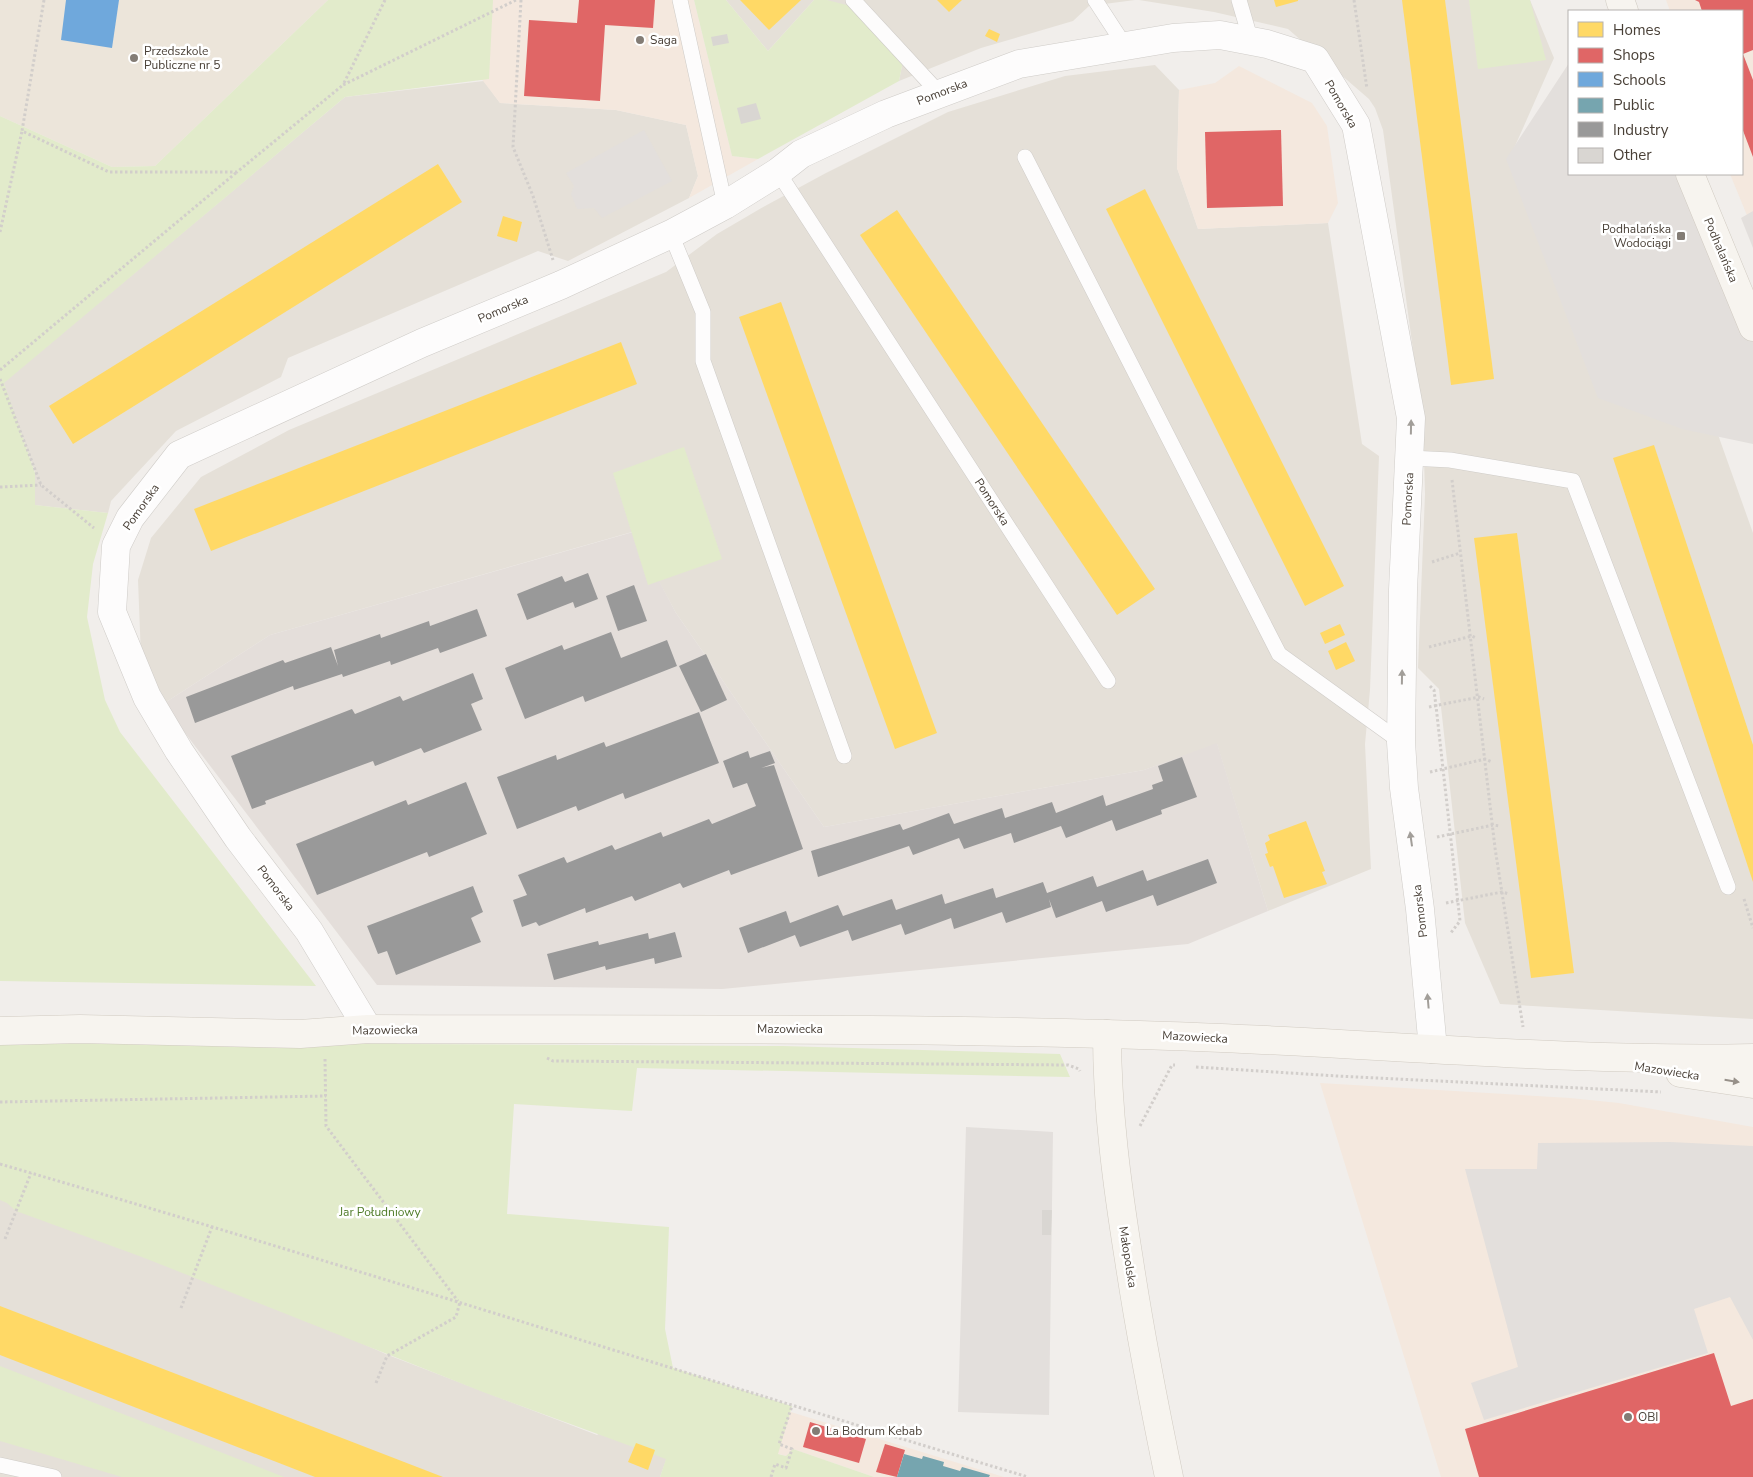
<svg xmlns="http://www.w3.org/2000/svg" width="1753" height="1477" viewBox="0 0 1753 1477" font-family="'Nunito Sans',sans-serif">
<style>
.residential{fill:#e5e0d8}
.commercial{fill:#f4e8de}
.industrial{fill:#e4deda}
.education{fill:#ece5da}
.green{fill:#e2ebcb}
.parking{fill:#e3dfdc}
.homes{fill:#ffd966}
.shops{fill:#e06666}
.schools{fill:#6fa8dc}
.public{fill:#76a5af}
.industry{fill:#999}
.building{fill:#d9d6d2}
.lines{fill:none;stroke-linecap:round;stroke-linejoin:round}
.lane-casing{stroke:#cfccc8;stroke-width:16}
.street-casing{stroke:#cfccc8;stroke-width:29}
.secondary-casing{stroke:#d1cbc2;stroke-width:29}
.path{stroke:#d2cecb;stroke-width:3;stroke-dasharray:2.5 2.5;stroke-linecap:butt}
.lane{stroke:#fdfcfc;stroke-width:15}
.street{stroke:#fdfcfc;stroke-width:28}
.secondary{stroke:#f7f4ef;stroke-width:28}
.oneway{fill:#a29e99}
.oneway2{fill:#979089}
.poi-dot{fill:#837c75;stroke:#fff;stroke-width:2}
.labels{text-anchor:middle;stroke-width:5;stroke-linejoin:round;paint-order:stroke}
.poi-label{font-size:12px;fill:#483f36;stroke:#fff;text-anchor:start}
.street-label{font-size:12px;fill:#483f36;stroke:#fff}
.park-label{font-size:12px;fill:#4f7b28;stroke:#fff}
</style>
<rect width="100%" height="100%" fill="#f1eeeb"/>
<g class="residential">
<path d="M726 0H814L768 51Z"/>
<path d="M827 0H1135L1089 6 1073 21 981 48 899 81 904 56Z"/>
<path d="M1139 0H1530L1554 58 1511 155 1716 429 1753 533V1019L1500 1004 1465 923 1439 689 1418 668 1425 494 1423 423 1383 130 1375 108 1369 99 1288 29 1214 12Z"/>
<path d="M1155 65 1179 90 1177 168 1198 229 1328 223 1362 444 1379 456 1370 690 1365 744 1371 869 1268 911 1217 744 1144 770 824 827 676 613 632 532 270 635 163 704 141 657 138 580 151 538 201 477 289 430 666 272 717 234 765 206 826 173 948 112 1065 76Z"/>
<path d="M484 81 500 103 616 110 686 125 698 176 689 198 568 261 538 251 288 358 281 377 176 431 111 501 108 513 34 505 35 472 3 383 345 97Z"/>
<path d="M0 1199 271 1303 388 1355 597 1435 610 1425 670 1449 660 1477H0Z"/>
</g>
<g class="commercial">
<path d="M488 0H694L732 156 758 159 689 198 698 176 686 125 616 110 500 103 477 73Z"/>
<path d="M1666 0H1753V230L1730 174H1742V11H1670Z"/>
<path d="M1239 66 1312 103 1327 126 1338 203 1328 223 1198 229 1177 168 1179 90 1215 83Z"/>
<path d="M1320 1083 1570 1098 1619 1103 1753 1127V1477H1441Z"/>
<path d="M692 1382 1004 1477H874L793 1449 786 1456 700 1430Z"/>
</g>
<path class="industrial" d="M633 532 676 613 824 827 1144 770 1217 743 1268 911 1188 944 722 989 377 985 163 704 270 635Z"/>
<path class="education" d="M0 0H328L155 166 112 167 0 116Z"/>
<g class="green">
<path d="M328 0H493L489 79 345 97 4 383 35 473V505L108 513 93 564 87 617 105 700 120 732 316 986 0 981V116L112 167 155 166Z"/>
<path d="M694 0H726L768 51 814 0H827L858 8 904 56 899 81 758 159 732 156Z"/>
<path d="M1469 0H1530L1546 60 1478 69Z"/>
<path d="M684 447 722 559 648 585 613 473Z"/>
<path d="M368 1029 398 1044 783 1046 1060 1054 1070 1077 637 1068 632 1111 514 1104 507 1214 669 1227 665 1329 673 1368 792 1406 778 1454 786 1456 793 1449 874 1477H660L666 1459 483 1392 142 1257 16 1211 7 1203 0 1200V1031Z"/>
<path d="M0 1366 284 1477H122L0 1441Z"/>
</g>
<g class="parking">
<path d="M1569 63V174H1690L1753 327V444L1682 429 1598 398 1506 159Z"/>
<path d="M644 130 672 181 602 218 594 208 577 209 571 194 574 186 566 173Z"/>
<path d="M1753 211V248L1741 218Z"/>
<path d="M966 1127 1053 1132 1049 1415 958 1412Z"/>
<path d="M1670 1142 1753 1146V1340L1730 1297 1694 1309 1708 1353 1484 1420 1471 1383 1518 1367 1465 1169H1537L1538 1143Z"/>
</g>
<g class="homes">
<path d="M740 0H801L769 30Z"/>
<path d="M937 0H962L949 12Z"/>
<path d="M1274 0H1298V1L1276 7Z"/>
<path d="M1402 0H1445L1494 379 1451 385Z"/>
<path d="M989 29 1000 34 997 42 985 36Z"/>
<path d="M438 164 462 202 73 444 49 406Z"/>
<path d="M1145 189 1344 586 1305 606 1106 209Z"/>
<path d="M897 210 1155 589 1117 615 860 235Z"/>
<path d="M503 216 522 222 517 242 497 236Z"/>
<path d="M781 302 937 733 895 749 739 317Z"/>
<path d="M621 342 637 384 211 551 194 509Z"/>
<path d="M1654 445 1753 745V882L1613 458Z"/>
<path d="M1517 533 1574 973 1531 978 1474 538Z"/>
<path d="M1340 624 1345 635 1325 644 1320 633Z"/>
<path d="M1346 642 1355 661 1336 670 1328 651Z"/>
<path d="M1306 821 1325 871 1322 872 1327 884 1284 898 1273 866 1270 867 1265 854 1268 853 1265 843 1270 840 1268 835Z"/>
<path d="M0 1306 443 1477H315L0 1355Z"/>
<path d="M636 1443 655 1450 648 1470 628 1462Z"/>
</g>
<g class="shops">
<path d="M579 0H655L653 28 605 25 600 101 524 96 529 20 577 23Z"/>
<path d="M1695 0H1753V50L1743 54 1753 80V157L1742 128V11H1702L1699 2Z"/>
<path d="M1281 130 1283 206 1207 208 1205 132Z"/>
<path d="M1714 1353 1731 1406 1753 1399V1477H1479L1465 1429Z"/>
<path d="M810 1422 866 1439 859 1463 803 1447Z"/>
<path d="M885 1444 905 1450 897 1477 876 1472Z"/>
</g>
<path class="schools" d="M66 0H119L112 48 61 40Z"/>
<path class="public" d="M904 1454 922 1459 923 1456 944 1462 943 1466 960 1471 962 1467 990 1475 989 1477H897Z"/>
<g class="industry">
<path d="M588 573 598 599 575 608 573 602 527 620 517 594 562 576 565 582Z"/>
<path d="M634 585 647 621 618 631 606 596Z"/>
<path d="M477 609 487 636 440 653 438 648 391 665 390 661 343 677 342 674 294 690 293 686 195 723 186 697 283 660 285 663 331 647 338 666 334 650 380 634 381 638 429 621 430 626Z"/>
<path d="M611 632 621 658 667 640 677 666 585 702 583 696 525 719 505 668 562 645 564 650Z"/>
<path d="M706 654 727 700 701 712 679 666Z"/>
<path d="M473 673 483 699 471 704 482 730 424 753 421 748 375 766 373 761 265 801 266 804 252 809 231 756 352 709 355 714 400 696 403 701Z"/>
<path d="M699 712 719 763 625 799 623 793 578 811 576 806 517 829 497 777 556 755 557 760 604 742 606 747Z"/>
<path d="M748 751 750 758 770 751 775 763 761 768 774 765 803 849 731 875 729 870 683 888 680 883 635 901 632 896 586 913 585 908 539 926 536 922 522 927 513 900 527 895 518 875 564 857 567 863 612 845 615 850 661 832 663 837 709 819 712 824 756 806 747 783 733 788 723 761Z"/>
<path d="M1182 757 1197 797 1161 810 1162 814 1116 831 1112 820 1066 838 1061 826 1014 843 1011 833 964 849 959 838 913 855 909 846 818 877 811 851 900 824 903 830 949 813 954 824 1002 808 1005 818 1052 802 1056 813 1103 795 1106 806 1153 789 1152 785 1163 781 1158 766Z"/>
<path d="M466 782 487 834 429 857 427 852 317 895 296 844 406 800 408 805Z"/>
<path d="M1208 859 1217 883 1157 906 1153 895 1106 912 1102 901 1056 918 1049 899 1051 907 1006 923 1002 912 954 929 951 918 905 935 901 924 852 941 848 930 800 947 795 935 748 953 739 928 786 911 790 923 838 905 843 916 892 899 896 910 942 894 945 904 993 888 996 898 1043 882 1047 893 1093 876 1097 887 1143 870 1147 881Z"/>
<path d="M473 886 483 912 471 918 481 942 396 975 387 951 378 954 367 926Z"/>
<path d="M675 932 682 957 655 964 654 958 606 970 605 966 554 980 547 954 598 941 599 945 648 933 649 939Z"/>
</g>
<g class="building">
<path d="M727 34 729 43 713 46 711 37Z"/>
<path d="M756 103 761 119 741 124 737 108Z"/>
<path d="M1042 1210H1052L1051 1235H1042Z"/>
</g>
<g class="lines">
<defs>
<g id="lane">
<path d="M680 0 725 205"/>
<path d="M853 0 939 93"/>
<path d="M1095 0 1125 46"/>
<path d="M1239 0 1251 41"/>
<path d="M1025 157 1279 654 1401 742"/>
<path d="M778 172 1108 681"/>
<path d="M671 234 703 312V361L844 756"/>
<path d="M1410 458 1450 460 1573 481 1728 887"/>
<path d="M0 1465 54 1477"/>
</g>
<path id="street" d="M368 1029 309 931 238 838 179 751 147 697 112 612 116 546 130 518 179 455 422 343 561 285 671 234 725 205 778 172 801 154 886 114 1019 64 1173 38 1220 35 1267 44 1315 59 1356 125 1411 418 1403 590 1401 742 1404 788 1420 909 1433 1049"/>
<g id="secondary">
<path d="M1620 0 1624 11"/>
<path d="M1690 174 1753 327"/>
<path d="M0 1031 80 1029 300 1034 368 1029C635 1030 902 1027 1169 1036 1364 1042 1558 1062 1753 1058"/>
<path d="M1107 1034C1107 1110 1117 1185 1129 1260 1140 1333 1154 1405 1169 1477"/>
<path d="M1680 1073 1753 1084"/>
</g>
</defs>
<use href="#lane" class="lane-casing"/>
<use href="#street" class="street-casing"/>
<use href="#secondary" class="secondary-casing"/>
<g class="path">
<path d="M44 0 22 131 109 172H237L343 85"/>
<path d="M385 0 343 85 516 0"/>
<path d="M521 0 513 147 533 196 553 260"/>
<path d="M1354 0 1367 89"/>
<path d="M0 232 22 131"/>
<path d="M0 370 237 172"/>
<path d="M0 379 41 485 94 528"/>
<path d="M1452 480 1495 848 1523 1027"/>
<path d="M0 487 41 485"/>
<path d="M1432 562 1460 553"/>
<path d="M1429 647 1472 636 1476 638"/>
<path d="M1430 686 1434 690 1436 706 1460 921 1450 934"/>
<path d="M1429 707 1479 697 1484 699"/>
<path d="M1430 772 1485 759 1492 762"/>
<path d="M1437 837 1493 825 1500 826"/>
<path d="M1744 899 1753 928"/>
<path d="M1446 903 1502 892 1509 894"/>
<path d="M547 1058 553 1061 1068 1065 1079 1069 1080 1071"/>
<path d="M325 1059 326 1126 458 1301"/>
<path d="M1196 1067 1337 1076 1661 1092"/>
<path d="M0 1102 326 1096"/>
<path d="M1140 1126 1172 1065H1175"/>
<path d="M0 1164C344 1264 685 1374 1028 1477"/>
<path d="M5 1239 31 1173"/>
<path d="M181 1308 212 1227"/>
<path d="M376 1383 387 1356 456 1317 460 1302"/>
<path d="M771 1477 775 1464 786 1468 792 1449 779 1444 792 1406"/>
</g>
<use href="#lane" class="lane"/>
<use href="#street" class="street"/>
<use href="#secondary" class="secondary"/>
</g>
<defs><path id="oneway-solid" d="M-6-.8H1V-3.2L6.5 0L1 3.2V.8H-6Z" transform="scale(1.25)"/></defs>
<g class="oneway">
<use href="#oneway-solid" transform="translate(1411 427) rotate(-89)"/>
<use href="#oneway-solid" transform="translate(1402 677) rotate(-89)"/>
<use href="#oneway-solid" transform="translate(1411 839) rotate(-98)"/>
<use href="#oneway-solid" transform="translate(1428 1001) rotate(-95)"/>
</g>
<use class="oneway2" href="#oneway-solid" transform="translate(1732 1081) rotate(9)"/>
<g class="poi-dot">
<circle cx="640" cy="40" r="5"/>
<circle cx="134" cy="58" r="5"/>
<rect x="1676" y="231" width="10" height="10" rx="2.5"/>
<circle cx="1628" cy="1417" r="5"/>
<circle cx="816" cy="1431" r="5"/>
</g>
<g class="labels">
<g class="poi-label">
<text x="650" y="44">Saga</text>
<text x="144" y="55">Przedszkole<tspan x="144" dy="14">Publiczne nr 5</tspan></text>
<text x="1671" y="233" text-anchor="end">Podhalańska<tspan x="1671" dy="14">Wodociągi</tspan></text>
<text x="1638" y="1421">OBI</text>
<text x="826" y="1435">La Bodrum Kebab</text>
</g>
<g class="street-label">
<text transform="translate(942 92) rotate(-21)" y="4">Pomorska</text>
<text transform="translate(1341 104) rotate(60)" y="4">Pomorska</text>
<text transform="translate(1721 250) rotate(67)" y="4">Podhalańska</text>
<text transform="translate(503 309) rotate(-23)" y="4">Pomorska</text>
<text transform="translate(1408 499) rotate(-87)" y="4">Pomorska</text>
<text transform="translate(992 502) rotate(57)" y="4">Pomorska</text>
<text transform="translate(141 507) rotate(-55)" y="4">Pomorska</text>
<text transform="translate(276 888) rotate(53)" y="4">Pomorska</text>
<text transform="translate(1420 911) rotate(-97)" y="4">Pomorska</text>
<text x="790" y="1033">Mazowiecka</text>
<text transform="translate(385 1030) rotate(-1)" y="4">Mazowiecka</text>
<text transform="translate(1195 1037) rotate(3)" y="4">Mazowiecka</text>
<text transform="translate(1667 1071) rotate(9)" y="4">Mazowiecka</text>
<text transform="translate(1128 1257) rotate(81)" y="4">Małopolska</text>
</g>
<g class="park-label">
<text x="380" y="1216">Jar Południowy</text>
</g>
</g>
<rect x="1568" y="10" width="175" height="165" fill="#ffffff" stroke="#b6b2af"/>
<rect x="1578" y="22" width="25" height="15" fill="#ffd966" stroke="#b6b2af"/>
<text x="1613" y="35" font-size="15" fill="#483f36">Homes</text>
<rect x="1578" y="48" width="25" height="15" fill="#e06666" stroke="#b6b2af"/>
<text x="1613" y="60" font-size="15" fill="#483f36">Shops</text>
<rect x="1578" y="72" width="25" height="15" fill="#6fa8dc" stroke="#b6b2af"/>
<text x="1613" y="85" font-size="15" fill="#483f36">Schools</text>
<rect x="1578" y="98" width="25" height="15" fill="#76a5af" stroke="#b6b2af"/>
<text x="1613" y="110" font-size="15" fill="#483f36">Public</text>
<rect x="1578" y="122" width="25" height="15" fill="#999999" stroke="#b6b2af"/>
<text x="1613" y="135" font-size="15" fill="#483f36">Industry</text>
<rect x="1578" y="148" width="25" height="15" fill="#d9d6d2" stroke="#b6b2af"/>
<text x="1613" y="160" font-size="15" fill="#483f36">Other</text>
</svg>
